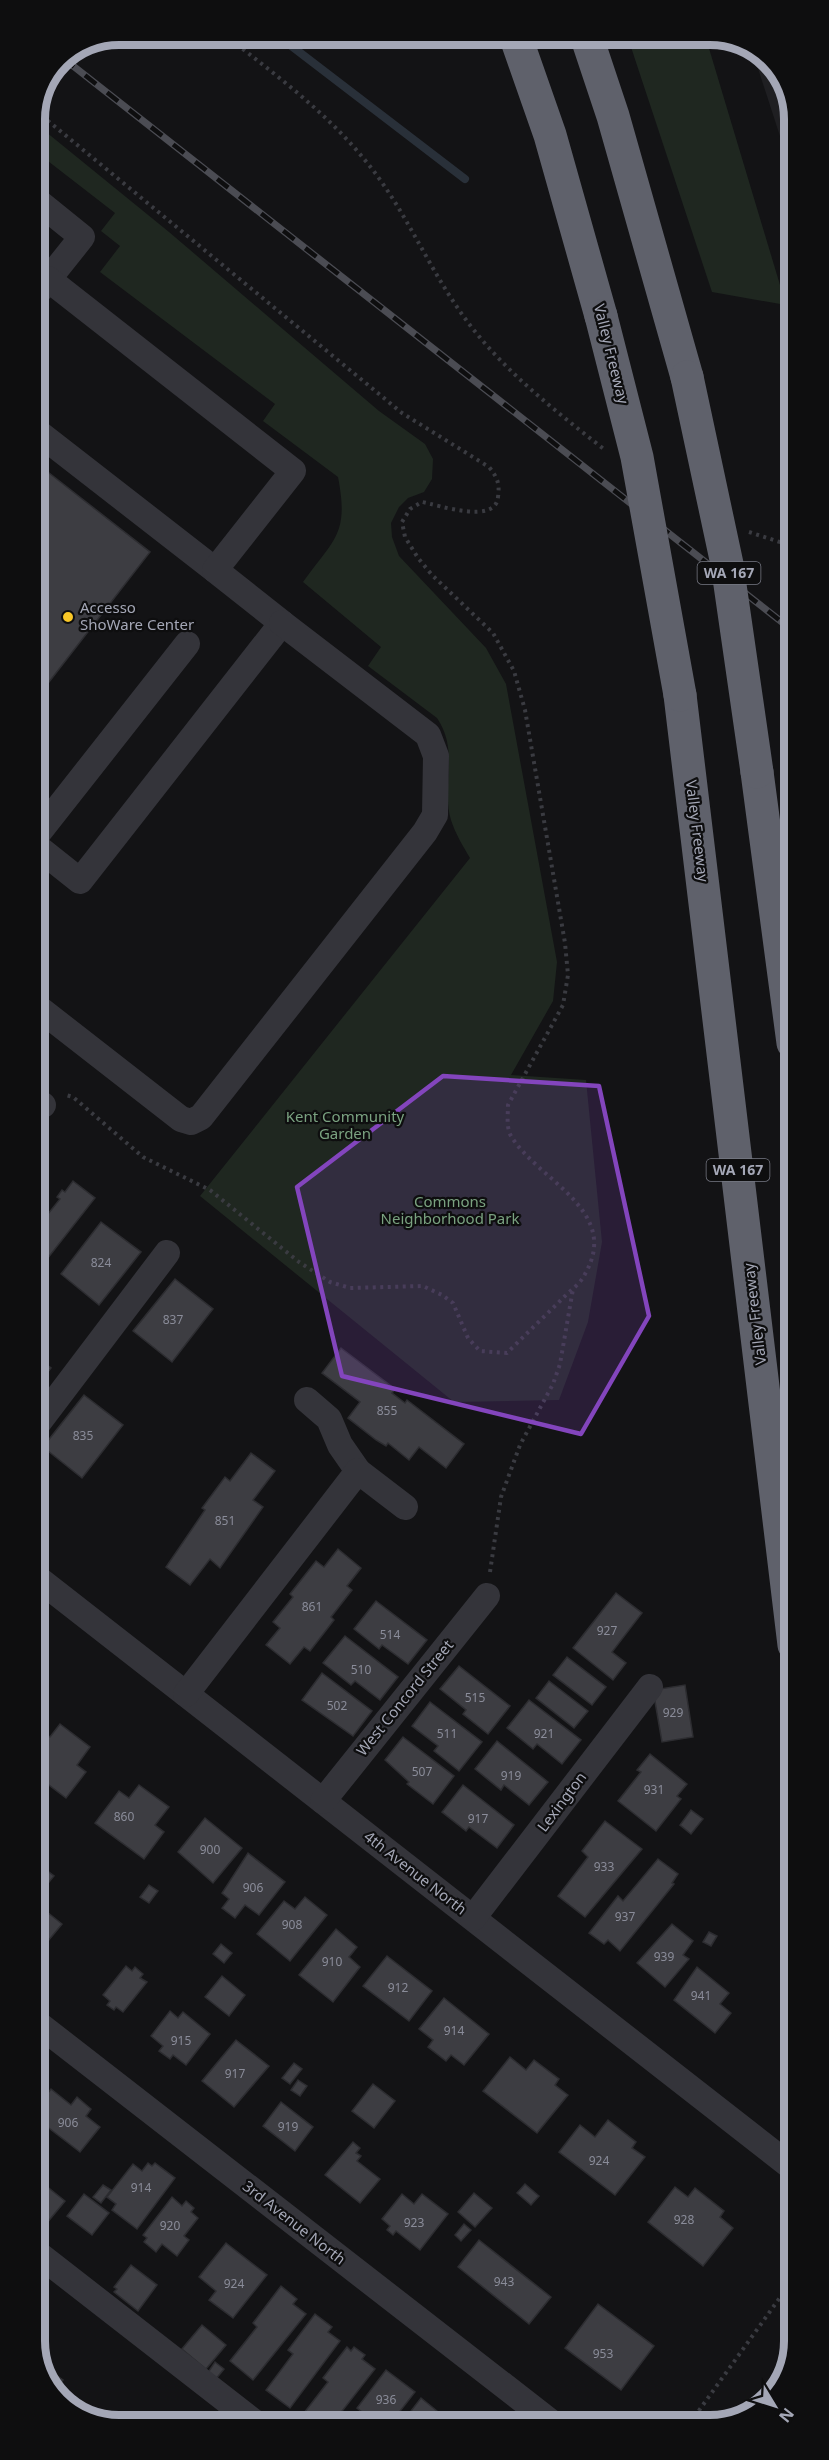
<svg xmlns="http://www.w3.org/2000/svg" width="829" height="2460" viewBox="0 0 829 2460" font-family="'Noto Sans',sans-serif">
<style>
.built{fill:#1f1f22}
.green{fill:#1f2720}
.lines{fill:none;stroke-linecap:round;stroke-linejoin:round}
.stream{stroke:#293039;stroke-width:8}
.building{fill:#3d3d42;stroke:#2d2d31;stroke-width:1.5}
.path{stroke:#3a3b41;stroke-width:4;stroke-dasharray:3 4.5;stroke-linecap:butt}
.minor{stroke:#34343a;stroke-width:26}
.highway{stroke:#5f616b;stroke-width:33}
.rail-casing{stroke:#4b4c53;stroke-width:7}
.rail{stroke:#0e0e0f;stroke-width:4.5;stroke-dasharray:14;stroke-linecap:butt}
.highway-bridge{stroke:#5f616b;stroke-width:33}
.marked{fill:#8345bd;fill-opacity:0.2;stroke:#8345bd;stroke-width:4.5;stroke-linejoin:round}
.poi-dot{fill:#f9c727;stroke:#0e0e0f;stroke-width:2}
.labels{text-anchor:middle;stroke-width:4.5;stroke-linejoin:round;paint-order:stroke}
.number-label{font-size:12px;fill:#8a8c99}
.shield{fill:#0e0e0f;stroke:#777984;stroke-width:1.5}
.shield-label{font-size:14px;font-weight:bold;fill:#a4a7b6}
.street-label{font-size:15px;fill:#a4a7b6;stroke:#0e0e0f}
.poi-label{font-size:15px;fill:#a4a7b6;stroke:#0e0e0f;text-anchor:start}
.park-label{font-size:15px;fill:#7aa280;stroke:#0e0e0f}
.rim{fill:none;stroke:#a4a7b6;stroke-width:8}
</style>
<rect width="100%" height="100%" fill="#131315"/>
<path class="built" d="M752 50 765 55 792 97V173Z"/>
<g class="green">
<path d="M627 35H705L786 305 712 292Z"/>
<path d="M35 123 169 232 379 411 425 444 433 459 432 479 424 492 408 498 399 507 391 523 392 537 399 556 486 648 506 684 557 962 553 1001 511 1075 586 1080 602 1242 588 1322 559 1400 454 1402 200 1196 470 858C463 846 455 833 451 820 441 787 460 752 437 718L368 666 381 647 303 582C335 538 349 534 338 477L263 421 275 404 100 272 120 246 101 231 115 213 35 151Z"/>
</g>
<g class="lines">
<path class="stream" d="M277 35 465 179"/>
</g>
<g class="building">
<path d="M35 462 150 552 35 700Z"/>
<path d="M73 1181 95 1198 36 1273V1229L60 1199 57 1197 62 1190 65 1192Z"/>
<path d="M101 1222 141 1252 99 1305 61 1274Z"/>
<path d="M175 1279 213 1309 172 1362 133 1331Z"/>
<path d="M341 1348 395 1389 392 1393 405 1403 407 1400 464 1444 446 1468 419 1447 409 1460 388 1443 386 1446 376 1440 348 1418 360 1402 322 1373Z"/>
<path d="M36 1357 51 1368 36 1387Z"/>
<path d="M84 1395 123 1425 82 1478 43 1447Z"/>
<path d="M251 1453 275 1471 253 1500 263 1507 220 1568 210 1559 190 1585 166 1567 205 1510 202 1508 225 1477 230 1481Z"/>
<path d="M338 1549 361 1568 347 1586 352 1590 331 1617 334 1620 310 1651 304 1647 290 1664 266 1645 280 1628 273 1622 293 1597 290 1594 316 1561 324 1567Z"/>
<path d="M616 1593 642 1613 612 1652 626 1663 613 1680 573 1648Z"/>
<path d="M376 1601 427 1640 408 1664 382 1645 379 1649 354 1629Z"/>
<path d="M345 1636 398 1677 380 1700 355 1681 351 1685 323 1663Z"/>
<path d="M567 1657 606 1687 592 1705 553 1675Z"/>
<path d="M459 1666 510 1706 488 1734 463 1714 466 1710 440 1689Z"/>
<path d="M322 1673 372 1711 353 1736 302 1700Z"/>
<path d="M549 1681 588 1711 574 1728 536 1698Z"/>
<path d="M685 1685 693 1737 662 1742 653 1690Z"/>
<path d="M529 1700 581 1740 562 1764 537 1744 533 1749 507 1728Z"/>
<path d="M430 1702 482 1742 459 1771 434 1751 438 1746 412 1726Z"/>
<path d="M60 1724 90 1747 77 1765 86 1772 66 1798 37 1776V1735L41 1730 50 1737Z"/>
<path d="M403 1737 454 1776 433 1804 407 1784 409 1782 385 1760Z"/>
<path d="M497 1741 548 1782 529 1805 504 1785 501 1790 475 1769Z"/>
<path d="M650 1754 687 1784 677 1796 681 1799 656 1831 618 1801 641 1772 637 1770Z"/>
<path d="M139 1785 169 1807 155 1825 164 1832 144 1859 95 1823 119 1791 129 1798Z"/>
<path d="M463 1785 514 1825 497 1848 469 1827 466 1831 442 1812Z"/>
<path d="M691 1810 703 1819 691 1834 680 1825Z"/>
<path d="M205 1818 242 1848 213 1883 178 1852Z"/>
<path d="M605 1821 642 1849 585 1917 558 1896 588 1857 582 1851Z"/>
<path d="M248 1853 285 1882 259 1915 245 1905 235 1918 222 1908 229 1899 222 1893Z"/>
<path d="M658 1859 678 1874 672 1883 674 1884 620 1951 608 1940 604 1944 589 1933 618 1896 623 1901Z"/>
<path d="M37 1863 54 1876 37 1897Z"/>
<path d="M149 1885 158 1891 149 1903 140 1897Z"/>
<path d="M305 1897 327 1915 290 1961 257 1934 284 1901 295 1909Z"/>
<path d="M37 1904 62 1924 39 1952 37 1950Z"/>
<path d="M672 1924 693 1941 683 1955 689 1959 665 1987 637 1963Z"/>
<path d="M336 1929 357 1947 349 1957 360 1967 333 2002 299 1975Z"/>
<path d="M709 1932 717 1936 711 1946 703 1942Z"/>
<path d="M221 1944 232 1953 224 1963 213 1954Z"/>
<path d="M387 1956 432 1991 409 2021 363 1986Z"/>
<path d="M126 1966 132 1971 135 1967 143 1974 140 1978 147 1982 123 2012 116 2007 114 2010 107 2005 110 2001 103 1995Z"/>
<path d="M697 1967 729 1993 720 2004 731 2013 715 2033 674 2000Z"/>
<path d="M222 1976 245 1995 229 2016 205 1997Z"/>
<path d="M444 1998 489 2034 464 2065 451 2055 446 2061 428 2047 433 2040 419 2029Z"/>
<path d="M170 2011 178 2018 183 2012 210 2034 186 2065 173 2055 170 2059 159 2051 163 2046 151 2036Z"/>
<path d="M236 2040 269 2066 234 2107 202 2081Z"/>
<path d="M510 2057 526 2070 534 2060 559 2079 555 2085 568 2095 537 2133 483 2091Z"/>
<path d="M294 2063 302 2069 290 2084 282 2078Z"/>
<path d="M298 2080 307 2086 300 2096 291 2090Z"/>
<path d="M373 2084 395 2101 374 2128 352 2111Z"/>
<path d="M51 2089 71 2105 77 2097 91 2109 86 2116 100 2127 80 2152 37 2119V2107Z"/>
<path d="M281 2102 313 2127 295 2151 263 2126Z"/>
<path d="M608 2120 636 2142 632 2148 645 2157 615 2195 559 2152 580 2125 595 2137Z"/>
<path d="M353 2142 360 2148 356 2153 361 2156 357 2161 380 2179 360 2203 325 2175Z"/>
<path d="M148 2163 152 2166 155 2163 175 2178 137 2229 112 2210 116 2204 107 2197 133 2164 142 2171Z"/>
<path d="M525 2184 539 2196 531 2205 517 2193Z"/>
<path d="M45 2185 65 2201 37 2235V2195Z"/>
<path d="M103 2185 111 2190 101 2203 93 2197Z"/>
<path d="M675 2187 688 2197 695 2188 724 2211 720 2217 733 2228 703 2266 648 2222Z"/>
<path d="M474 2193 492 2208 475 2227 458 2212Z"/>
<path d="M84 2194 109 2213 92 2235 67 2216Z"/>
<path d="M402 2194 414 2204 422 2194 448 2214 420 2250 396 2231 393 2235 387 2230 390 2226 382 2219Z"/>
<path d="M172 2197 182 2206 186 2201 194 2208 191 2212 198 2218 184 2236 189 2240 177 2256 162 2244 156 2252 144 2242 147 2238 143 2235Z"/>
<path d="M464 2224 471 2230 461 2241 455 2235Z"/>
<path d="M479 2240 551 2297 529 2324 458 2267Z"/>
<path d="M226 2243 267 2275 233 2318 209 2300 216 2291 199 2277Z"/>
<path d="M131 2265 157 2285 138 2311 114 2292 117 2289 114 2287Z"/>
<path d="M281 2286 297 2299 293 2304 306 2314 253 2380 230 2361 257 2327 253 2323Z"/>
<path d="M598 2304 654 2346 621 2390 565 2348Z"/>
<path d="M315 2314 332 2327 328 2332 340 2341 290 2408 266 2390 293 2354 288 2350Z"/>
<path d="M202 2325 226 2345 206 2369 182 2349Z"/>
<path d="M347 2347 351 2351 354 2347 365 2355 362 2359 375 2369 332 2424H308L300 2418 328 2382 323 2378Z"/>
<path d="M215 2362 224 2369 215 2380 207 2374Z"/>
<path d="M386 2370 415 2392 390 2424H352L362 2412 357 2408Z"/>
<path d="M54 2374 63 2380 58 2388 49 2381Z"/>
<path d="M421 2398 437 2411 433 2416 443 2424H401Z"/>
<path d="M141 2412 159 2424 131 2425Z"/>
</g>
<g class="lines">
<g class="path">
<path d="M225 35C273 73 325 111 364 159 401 203 422 254 453 301 493 363 548 405 605 450"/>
<path d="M36 111 402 413 489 467C497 477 500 483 498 497 496 525 438 505 422 502L410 509 402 522 405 537 418 558 432 575 493 633 514 671 525 710 565 943 568 975 563 1005 508 1105C508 1115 506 1127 511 1136 537 1180 622 1210 585 1274 581 1283 570 1291 563 1298 545 1316 526 1334 507 1353L480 1351 468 1338 453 1303 442 1295 423 1286 350 1288 330 1282 299 1262 210 1190 143 1157 73 1097 66 1095"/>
<path d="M749 532 792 546"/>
<path d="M490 1572 501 1497 520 1445 553 1384 560 1364 573 1289"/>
<path d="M794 2207 784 2227 794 2247"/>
<path d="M690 2423 794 2278"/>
</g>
<g class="minor">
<path d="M35 199 82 237 35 296"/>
<path d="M35 430 215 570"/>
<path d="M36 836 187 644"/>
<path d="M36 846 80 881 282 623 215 570 293 471 48 279"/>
<path d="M36 1006 181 1119 191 1122 201 1117 425 832 435 815 436 756 428 735 282 623"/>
<path d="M36 1100 43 1105"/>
<path d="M307 1400 329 1419 340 1445 358 1471"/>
<path d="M36 1426 167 1253"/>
<path d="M36 1577 794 2169"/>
<path d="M186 1694 358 1471 405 1507"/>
<path d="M323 1801 487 1596"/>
<path d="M473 1918 650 1687"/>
<path d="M37 2023 552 2423"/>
<path d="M37 2253 258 2425"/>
</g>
<g class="highway">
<path d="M515 35 550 135 601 316"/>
<path d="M586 35 613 116 687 377"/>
<path d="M680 695 794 1645"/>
<path d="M757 772 793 1043"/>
</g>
<defs>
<path id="rail" d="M63 58 792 630"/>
</defs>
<use href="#rail" class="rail-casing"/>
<use href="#rail" class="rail"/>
<g class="highway-bridge">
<path d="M601 316 637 457 680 695"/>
<path d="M687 377 727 564 757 772"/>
</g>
</g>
<path class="marked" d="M443 1076 599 1086 649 1316 581 1434 342 1376 297 1187Z"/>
<circle class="poi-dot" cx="68" cy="617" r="6"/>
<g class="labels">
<g class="number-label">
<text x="101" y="1267">824</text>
<text x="173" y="1324">837</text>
<text x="387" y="1415">855</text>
<text x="83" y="1440">835</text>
<text x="225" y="1525">851</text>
<text x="312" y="1611">861</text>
<text x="607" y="1635">927</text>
<text x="390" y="1639">514</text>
<text x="361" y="1674">510</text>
<text x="475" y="1702">515</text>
<text x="337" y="1710">502</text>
<text x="673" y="1717">929</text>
<text x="447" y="1738">511</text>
<text x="544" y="1738">921</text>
<text x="422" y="1776">507</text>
<text x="511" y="1780">919</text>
<text x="654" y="1794">931</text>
<text x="124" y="1821">860</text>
<text x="478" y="1823">917</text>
<text x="210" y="1854">900</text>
<text x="604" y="1871">933</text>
<text x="253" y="1892">906</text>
<text x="625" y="1921">937</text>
<text x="292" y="1929">908</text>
<text x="664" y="1961">939</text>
<text x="332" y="1966">910</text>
<text x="398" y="1992">912</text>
<text x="701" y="2000">941</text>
<text x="454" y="2035">914</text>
<text x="181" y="2045">915</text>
<text x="235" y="2078">917</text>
<text x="68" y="2127">906</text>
<text x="288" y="2131">919</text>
<text x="599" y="2165">924</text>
<text x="141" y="2192">914</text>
<text x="684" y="2224">928</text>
<text x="414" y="2227">923</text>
<text x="170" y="2230">920</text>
<text x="504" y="2286">943</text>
<text x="234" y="2288">924</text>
<text x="603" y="2358">953</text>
<text x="386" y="2404">936</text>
</g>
<g class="shield">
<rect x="697.5" y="562" width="63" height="22" rx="4.5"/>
<rect x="706.5" y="1159" width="63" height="22" rx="4.5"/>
</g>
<g class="shield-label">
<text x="729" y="578">WA 167</text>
<text x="738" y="1175">WA 167</text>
</g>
<g class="street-label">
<text transform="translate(611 354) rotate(76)" y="5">Valley Freeway</text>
<text transform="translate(697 831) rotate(83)" y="5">Valley Freeway</text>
<text transform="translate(755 1314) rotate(-97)" y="5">Valley Freeway</text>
<text transform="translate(405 1698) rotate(-51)" y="5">West Concord Street</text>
<text transform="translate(562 1802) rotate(-53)" y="5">Lexington</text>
<text transform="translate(415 1873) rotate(38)" y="5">4th Avenue North</text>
<text transform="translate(294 2223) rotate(38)" y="5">3rd Avenue North</text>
</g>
<g class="poi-label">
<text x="80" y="613">Accesso<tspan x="80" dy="17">ShoWare Center</tspan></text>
</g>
<g class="park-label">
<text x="345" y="1122">Kent Community<tspan x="345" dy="17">Garden</tspan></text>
<text x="450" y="1207">Commons<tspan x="450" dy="17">Neighborhood Park</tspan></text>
</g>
</g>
<path d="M0 0H829V2460H0ZM119 45H710A74 74 0 0 1 784 119V2341A74 74 0 0 1 710 2415H119A74 74 0 0 1 45 2341V119A74 74 0 0 1 119 45Z" fill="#0e0e0f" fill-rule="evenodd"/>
<path class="rim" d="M119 45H710A74 74 0 0 1 784 119V2341A74 74 0 0 1 710 2415H119A74 74 0 0 1 45 2341V119A74 74 0 0 1 119 45Z"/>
<g transform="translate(775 2406) rotate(128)" stroke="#0e0e0f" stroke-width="4.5" paint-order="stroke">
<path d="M0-4.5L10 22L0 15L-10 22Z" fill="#a4a7b6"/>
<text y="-9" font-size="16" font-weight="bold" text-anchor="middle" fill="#a4a7b6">N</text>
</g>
</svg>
